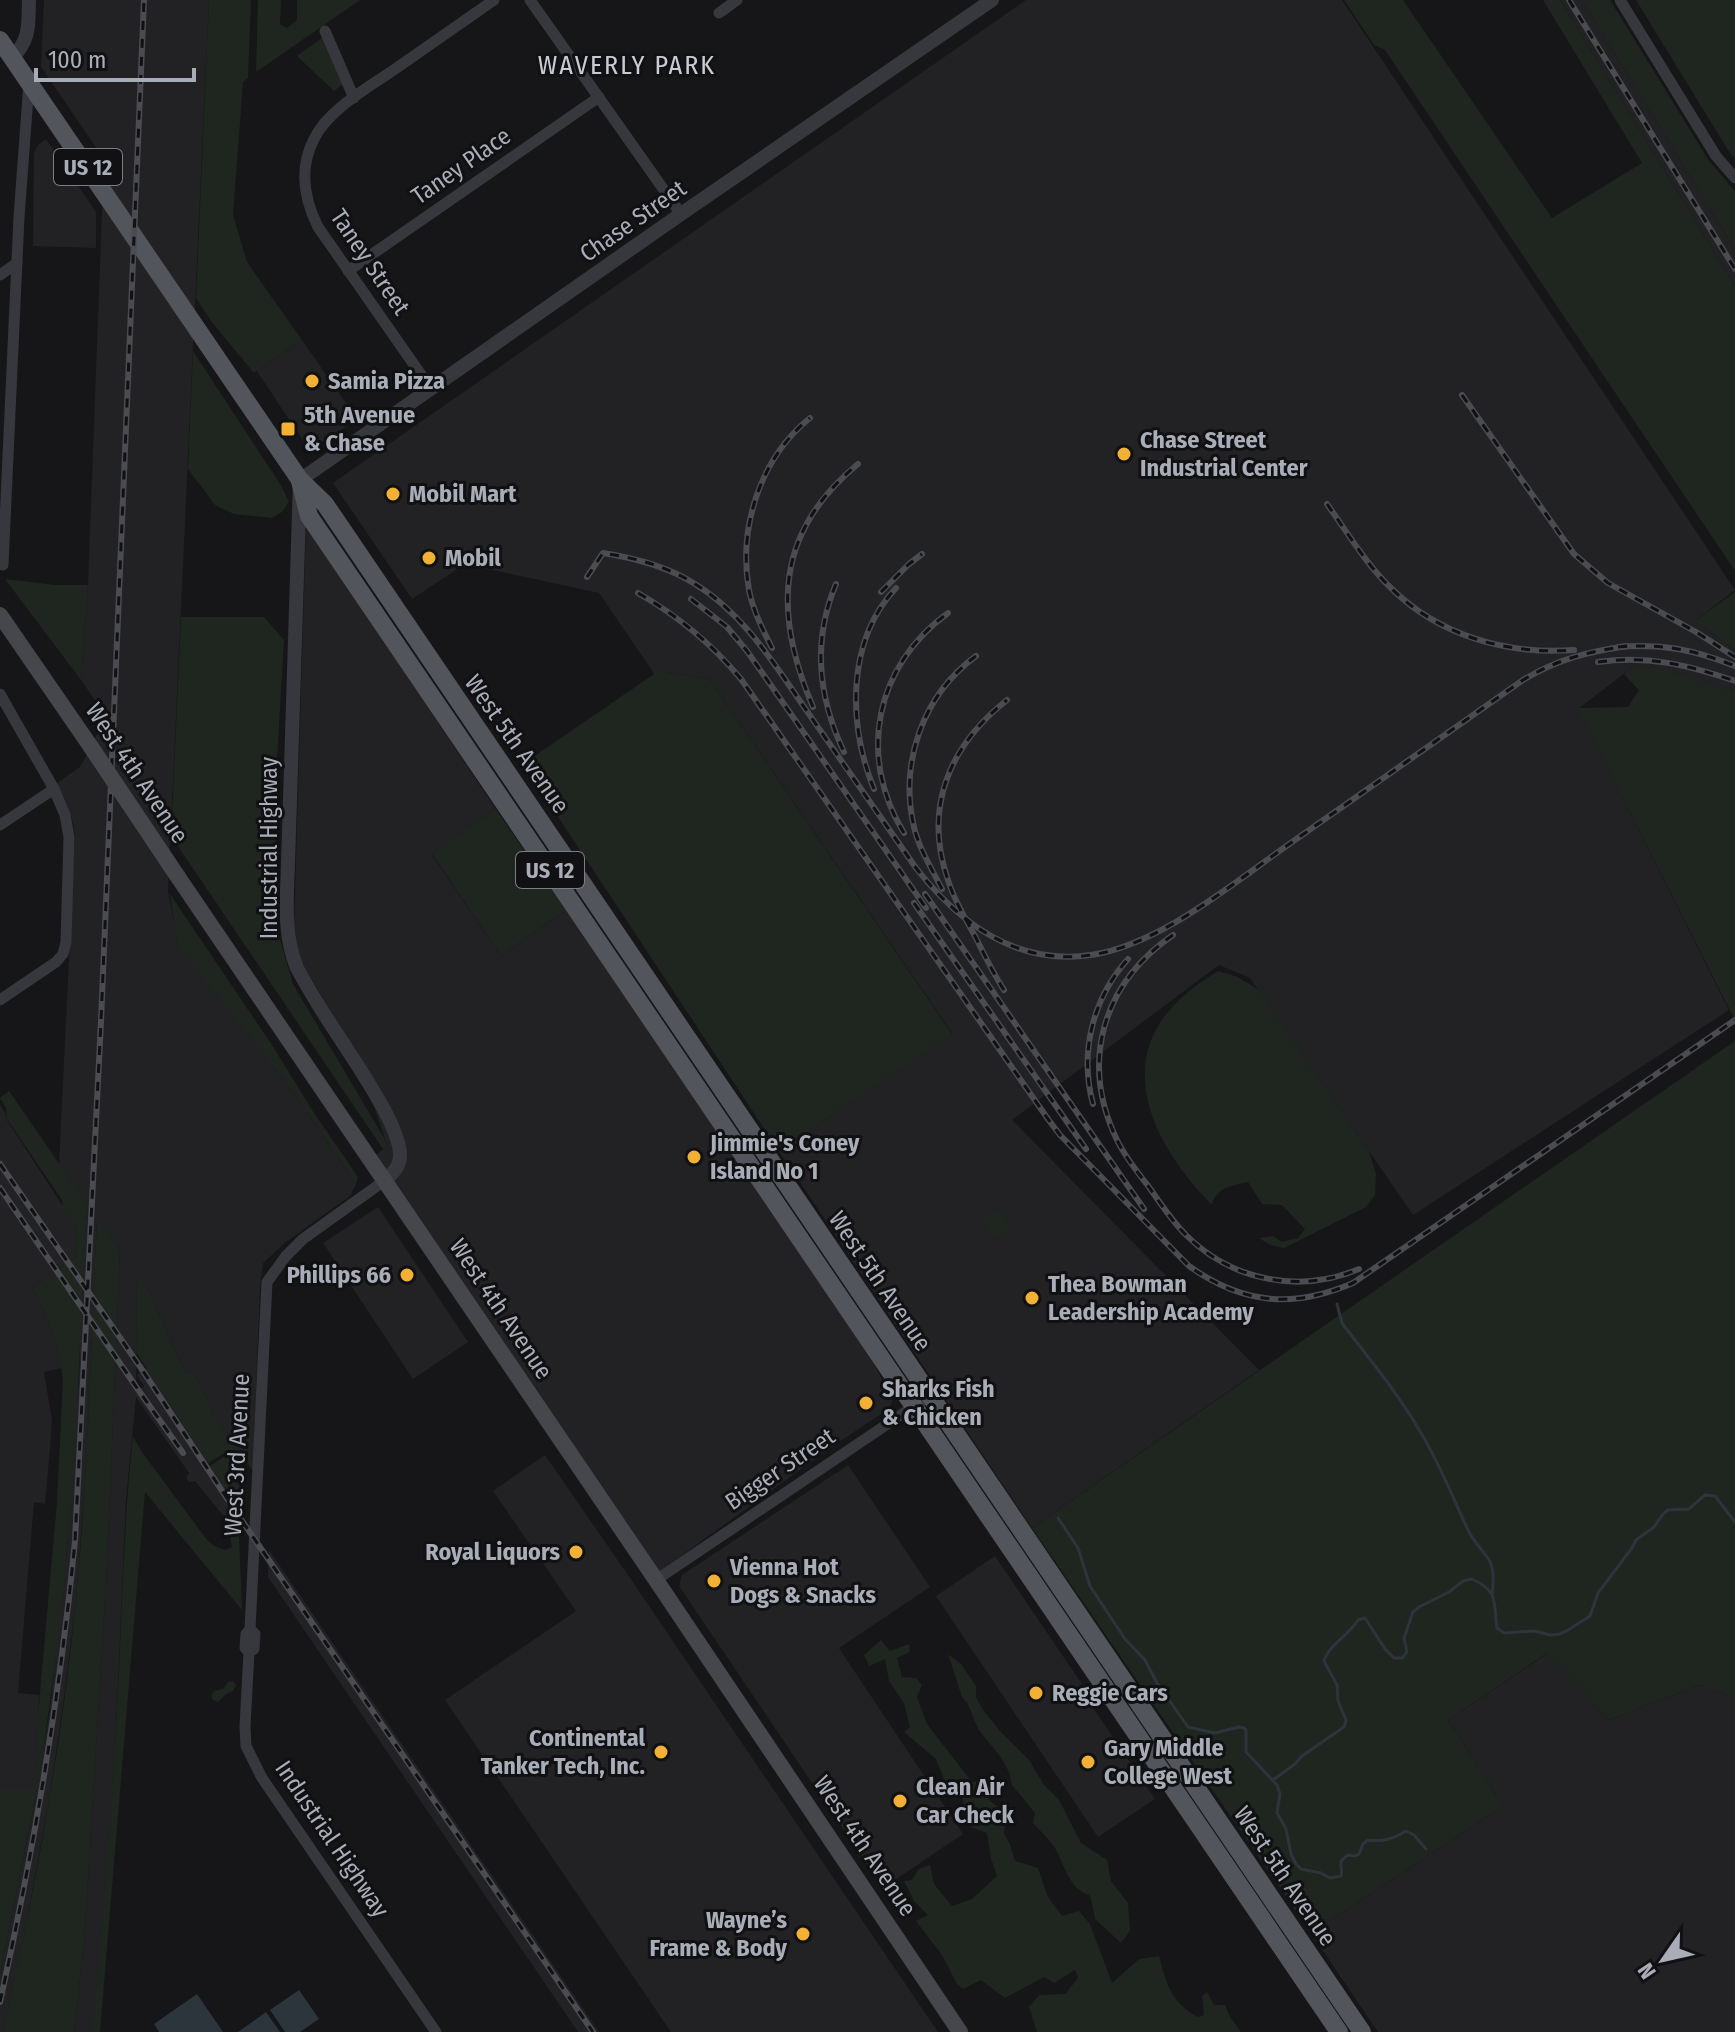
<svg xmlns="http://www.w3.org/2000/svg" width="1735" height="2032" viewBox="0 0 1735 2032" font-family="'Fira Sans Condensed',sans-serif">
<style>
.built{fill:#222225}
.green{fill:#1e261f}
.water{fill:#2c353c}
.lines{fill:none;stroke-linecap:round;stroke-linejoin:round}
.stream{stroke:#2c353c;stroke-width:3}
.minor{stroke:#37383d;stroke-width:11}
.tertiary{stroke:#37383d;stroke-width:14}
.secondary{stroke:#45474d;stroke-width:16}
.primary{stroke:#53555c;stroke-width:18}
.rail-casing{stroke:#4a4c52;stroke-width:6}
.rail{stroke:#111113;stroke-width:3;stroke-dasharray:9;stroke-linecap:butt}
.secondary-bridge{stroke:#45474d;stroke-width:16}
.poi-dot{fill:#f2b134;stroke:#111113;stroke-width:3}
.labels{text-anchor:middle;stroke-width:6;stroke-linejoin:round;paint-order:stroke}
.shield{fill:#111113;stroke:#7b7e86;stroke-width:2}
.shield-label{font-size:22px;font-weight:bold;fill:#a8adb8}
.street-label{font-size:24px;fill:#a8adb8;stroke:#111113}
.poi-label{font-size:24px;font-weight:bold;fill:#a8adb8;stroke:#111113;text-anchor:start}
.neighbourhood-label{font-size:26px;letter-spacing:2px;fill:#c9ccd4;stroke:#111113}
</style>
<rect width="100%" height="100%" fill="#161618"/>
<g class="built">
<path d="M44 0H209L168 891 179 947 294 1093 356 1184 350 1196 286 1242 263 1263 260 1288 253 1471 214 1415 193 1371 185 1373 150 1293 137 1276 136 1394 144 1386 137 1375 147 1368 241 1513 239 1535 195 1481 189 1482 186 1478 189 1473 136 1397 126 1500 113 1800 105 1908 93 2032H74L84 1945 107 1566 120 1250 97 1219 87 1454 76 1601 64 1698 49 1801 19 1962 3 2032H0V1974L37 1790 0 1789V1105L6 1114 7 1120 77 1228 76 1257 33 1287 57 1343 62 1368 44 1372 52 1420 50 1448 45 1504 34 1502 18 1693 39 1695 38 1715V1783L51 1702 67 1547 80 1362V1334L87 1204 59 1165 75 834 72 819 57 783 80 767 100 729V708L81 680 88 585 104 159 41 67Z"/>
<path d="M1026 0H1342L1735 590 1695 621 1735 650V699L1634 666 1578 709 1729 1010 1413 1215 1250 978 1219 965 1012 1120 1259 1370 1032 1528 779 1151 952 1033 710 680 651 669 599 593 465 564 412 599 333 483Z"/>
<path d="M1560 0H1582L1735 249V286Z"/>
<path d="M46 139 96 212V248L33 246 34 153 38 145Z"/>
<path d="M302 340 357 419 310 451 257 371Z"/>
<path d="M306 525 495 808 432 855 501 956 566 910 700 1099 847 1317 893 1398 890 1408 833 1446 656 1574 373 1159 387 1145 357 1056 299 958 294 926Z"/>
<path d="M378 1207 468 1342 413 1379 323 1243Z"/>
<path d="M545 1455 628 1575 938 2032H671L445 1700 576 1611 493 1491Z"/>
<path d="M848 1465 930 1587 839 1648 963 1834 883 1888 679 1586 682 1575Z"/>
<path d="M269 1550 599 2032H578L268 1577Z"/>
<path d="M995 1556 1082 1684 1079 1687 1155 1799 1098 1837 936 1596Z"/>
<path d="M1548 1653 1609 1720 1699 1685 1735 1698V2032H1378L1311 1933 1503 1806 1448 1720Z"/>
</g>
<g class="green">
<path d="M209 0H251L248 78 243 82 233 215 247 262 302 340 257 371 253 372 211 321 196 298Z"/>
<path d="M258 0H281L280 24 287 28 297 20V0H360L256 72Z"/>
<path d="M1344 0H1403L1552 218 1642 163 1543 0H1560L1735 286V571L1385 50 1374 45Z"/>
<path d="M1582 0H1610L1709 161 1735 191V249Z"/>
<path d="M1636 0H1735V159L1728 150Z"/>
<path d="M322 38 343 84 334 91 297 56Z"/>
<path d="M193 351 282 487 289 502 282 512 272 518 234 514 215 505 188 469Z"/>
<path d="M5 579 56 585H88L81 680Z"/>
<path d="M1735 592V650L1695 621Z"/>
<path d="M181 617H264L284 640 276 778 275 892 279 936 293 984 384 1138 387 1145 383 1149 171 836Z"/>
<path d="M1634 666 1671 672 1735 692V1020L1577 708 1628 707 1639 690 1624 674Z"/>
<path d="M651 669 710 680 952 1034 779 1151 523 764 654 674Z"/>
<path d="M495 808 566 910 501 956 432 854Z"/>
<path d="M170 894 274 1048 312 1110 358 1177 356 1184 294 1093 178 947Z"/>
<path d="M1218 971 1238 977 1259 990 1369 1151 1376 1174 1375 1195 1366 1207 1284 1248 1270 1245 1259 1238 1273 1236 1282 1242 1298 1238 1305 1229 1282 1205 1262 1204 1248 1182C1232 1186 1216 1187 1212 1205 1160 1153 1112 1070 1174 1005 1187 991 1202 981 1218 971Z"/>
<path d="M1735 1041V1698L1699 1685 1609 1720 1547 1653 1448 1720 1503 1806 1311 1933 1032 1528Z"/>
<path d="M9 1091 87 1204 74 1469 60 1628 40 1774 0 1974V1789H37L38 1715 57 1502 63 1380 57 1343 33 1287 76 1257 77 1228 63 1209 62 1200 7 1119 6 1108 0 1098Z"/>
<path d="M998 1208 1011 1227 995 1238 982 1218Z"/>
<path d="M97 1218 120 1250 107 1566 84 1945 74 2032H3C35 1890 62 1745 76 1600 88 1473 91 1345 97 1218Z"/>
<path d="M137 1274 150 1293 185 1373 193 1371 214 1415 243 1456 241 1458 247 1476 242 1482 241 1513 210 1466 232 1451 230 1450 208 1463 136 1352Z"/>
<path d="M133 1437 144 1455 207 1540 214 1546 225 1550 232 1547 230 1537 239 1535 242 1610 145 1492 100 2032H92C103 1925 112 1818 117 1710 122 1619 123 1528 133 1437Z"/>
<path d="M881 1640 890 1651 909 1644 910 1652 897 1658 902 1677 916 1678 922 1685 917 1697 927 1724 972 1782 985 1781 998 1790 988 1799 1006 1814 1004 1834 1010 1844 1015 1861 1038 1868 1048 1897 1062 1916 1079 1911 1090 1924 1112 1983 1139 1959 1159 1956C1167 1985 1170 2000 1197 2017L1204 2015 1202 1996 1207 1992 1214 2005H1225L1230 2017 1241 2032H1037L1029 2007 1039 1995 1065 1994 1078 1978 1075 1970 1054 1983 1044 1977 1005 1998 981 1980 963 1989 957 1984 942 1955 916 1921 928 1915 914 1901 904 1881 912 1880 919 1869 930 1865 934 1884 952 1906 972 1899 997 1876 991 1858 987 1833 971 1827 962 1796 951 1793 941 1784 944 1779 936 1759 904 1732 910 1727 904 1703 889 1681 885 1659 869 1666 864 1655Z"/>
<path d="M948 1654 961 1664 976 1686V1697L983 1710 1000 1731 1029 1760 1044 1785 1059 1800 1081 1843 1107 1860 1111 1881 1128 1903 1130 1931 1121 1943 1095 1919 1091 1898 1089 1895C1069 1889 1064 1864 1055 1848 1049 1839 1040 1831 1033 1823L1035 1813 1012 1785 1009 1772 1000 1756 978 1729 968 1704 962 1697Z"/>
<path d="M233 1681 236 1685 233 1691 226 1694 218 1702 213 1700 211 1696 214 1691 223 1689 228 1682Z"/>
</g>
<g class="water">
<path d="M299 1990 319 2019 300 2032H285L270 2010Z"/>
<path d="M197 1994 223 2032H159L154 2024Z"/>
<path d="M266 2012 280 2032H238Z"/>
</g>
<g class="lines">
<g class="stream">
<path d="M1337 1304 1342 1323C1369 1359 1399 1394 1421 1433 1440 1464 1452 1496 1467 1528 1482 1559 1498 1553 1492 1594"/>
<path d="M1058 1518 1078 1548 1090 1586 1125 1639 1145 1660 1157 1683 1188 1727 1215 1733 1239 1727 1244 1728 1246 1730V1752L1277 1785 1280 1794 1277 1813 1286 1829 1291 1854 1296 1864 1301 1869 1321 1873 1330 1878 1341 1876C1344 1865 1335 1864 1348 1855L1355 1856 1359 1854 1363 1844 1368 1840C1383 1842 1393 1839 1406 1831L1414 1835 1426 1849"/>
<path d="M1273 1780 1295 1764 1302 1756 1344 1727 1346 1720 1338 1701 1337 1685 1324 1661C1328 1646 1349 1635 1358 1620L1365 1618 1385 1649 1394 1658H1402L1407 1652 1404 1638 1413 1612 1419 1607 1449 1592 1463 1581 1472 1579C1500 1592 1493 1602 1497 1628L1504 1633 1535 1631 1550 1635 1560 1634 1568 1630 1590 1616 1598 1593 1632 1548 1636 1540 1654 1527 1663 1514 1668 1510 1689 1509 1705 1495 1715 1496 1735 1522"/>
</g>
<g class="minor">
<path d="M530 0 681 214"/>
<path d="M1620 0 1716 156 1735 178"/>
<path d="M719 13 737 0"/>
<path d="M325 31 354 98"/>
<path d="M348 271 599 97"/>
<path d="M0 275 17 263"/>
<path d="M431 389 318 227C304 199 299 168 314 139 328 109 371 86 398 67 430 45 462 22 494 0"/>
<path d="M3 565 19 217 29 83"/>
<path d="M0 694 54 789 65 815 69 837 66 942 63 954 56 962 0 1000"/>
<path d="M0 825 54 789"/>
<path d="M656 1580 929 1396"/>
<path d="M250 1629 255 1634 254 1649 249 1652 245 1726 246 1746 262 1778 436 2032"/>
<path d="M249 1652 245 1648 246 1634 250 1629 267 1282 286 1256 303 1239 384 1181"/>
</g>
<g class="tertiary">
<path d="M12 58C31 39 28 25 29 0"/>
<path d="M384 1181C393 1173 400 1167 400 1155 400 1127 359 1068 343 1043 327 1019 311 994 297 968 283 934 287 899 288 864L300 480 681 214 992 0"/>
</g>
<g class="secondary">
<path d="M0 615 91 747"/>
<path d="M178 877 656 1580 960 2032"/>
</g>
<g class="primary">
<path d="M0 40 300 480 325 504 1362 2032"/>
<path d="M300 481 309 516 1339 2032"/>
</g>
<defs>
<g id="rail">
<path d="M1569 0 1735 269"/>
<path d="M1462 395 1574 554 1608 583 1696 632 1735 657"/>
<path d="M1327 504C1347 532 1366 564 1391 588 1439 636 1508 655 1574 650"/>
<path d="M587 577 603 553C635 558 667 566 695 584 746 615 778 670 811 717 846 768 881 818 916 868 959 923 1017 966 1091 955 1161 945 1237 880 1295 840 1371 787 1447 733 1523 680 1558 659 1587 652 1627 646"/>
<path d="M836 584C812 641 818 697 844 752"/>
<path d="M881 592 909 564 922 554"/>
<path d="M638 593C678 616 711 643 741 679L1048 1119 1060 1135 1189 1266C1242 1304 1293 1309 1353 1283L1735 1020"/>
<path d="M691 599 727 627 747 651 926 908"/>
<path d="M1618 647C1662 643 1695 650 1735 666"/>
<path d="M772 648C763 630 753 611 749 590 738 528 760 458 810 418"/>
<path d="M1598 662C1648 655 1688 665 1735 681"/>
<path d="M813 707C773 613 775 532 858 464"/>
<path d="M874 789C848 725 846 641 896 588"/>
<path d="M904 833C857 756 875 666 948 613"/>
<path d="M942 889C932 869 919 849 914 827 899 762 923 695 976 656"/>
<path d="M925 894 1144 1209"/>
<path d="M914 903 1086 1149"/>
<path d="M1173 935C1102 984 1079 1063 1118 1142 1126 1158 1138 1173 1149 1187 1160 1203 1172 1221 1186 1235 1232 1281 1300 1294 1359 1269"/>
<path d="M1004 990C993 973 984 954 975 936 965 918 954 900 948 880 923 808 949 746 1007 700"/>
<path d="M1093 1104C1079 1052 1093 998 1128 959"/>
<path d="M0 1164 143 1371 240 1518 593 2032"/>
<path d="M0 1188 139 1391 183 1453"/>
<path d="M0 2002C34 1849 60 1696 75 1541L101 1021 144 0"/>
</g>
</defs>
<use href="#rail" class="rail-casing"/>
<use href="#rail" class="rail"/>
<path class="secondary-bridge" d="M91 747 178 877"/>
</g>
<g class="poi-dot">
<circle cx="312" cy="381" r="8"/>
<rect x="280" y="421" width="16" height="16" rx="4"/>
<circle cx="1124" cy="454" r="8"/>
<circle cx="393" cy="494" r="8"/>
<circle cx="429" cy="558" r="8"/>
<circle cx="694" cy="1157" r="8"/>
<circle cx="407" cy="1275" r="8"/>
<circle cx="1032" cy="1298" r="8"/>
<circle cx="866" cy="1403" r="8"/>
<circle cx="576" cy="1552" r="8"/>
<circle cx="714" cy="1581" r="8"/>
<circle cx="1036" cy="1693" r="8"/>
<circle cx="661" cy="1752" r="8"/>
<circle cx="1088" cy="1762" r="8"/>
<circle cx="900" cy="1801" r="8"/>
<circle cx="803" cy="1934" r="8"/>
</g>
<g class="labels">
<g class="shield">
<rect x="54" y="149" width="68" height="36" rx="6"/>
<rect x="516" y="852" width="68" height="36" rx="6"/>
</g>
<g class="shield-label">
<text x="88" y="175">US 12</text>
<text x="550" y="878">US 12</text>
</g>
<g class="street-label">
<text transform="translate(461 166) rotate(-35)" y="8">Taney Place</text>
<text transform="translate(633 221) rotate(-35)" y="8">Chase Street</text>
<text transform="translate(370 262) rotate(56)" y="8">Taney Street</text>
<text transform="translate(517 744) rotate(55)" y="8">West 5th Avenue</text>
<text transform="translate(137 773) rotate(56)" y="8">West 4th Avenue</text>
<text transform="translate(269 848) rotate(-90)" y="8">Industrial Highway</text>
<text transform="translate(880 1281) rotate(56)" y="8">West 5th Avenue</text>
<text transform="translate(501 1309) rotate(56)" y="8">West 4th Avenue</text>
<text transform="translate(237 1455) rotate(-87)" y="8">West 3rd Avenue</text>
<text transform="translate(780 1469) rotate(-34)" y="8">Bigger Street</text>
<text transform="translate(332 1839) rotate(56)" y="8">Industrial Highway</text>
<text transform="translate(865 1846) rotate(56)" y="8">West 4th Avenue</text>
<text transform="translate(1285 1876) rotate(56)" y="8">West 5th Avenue</text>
</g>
<g class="poi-label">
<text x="328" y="389">Samia Pizza</text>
<text x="304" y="423">5th Avenue<tspan x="304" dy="28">&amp; Chase</tspan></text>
<text x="1140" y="448">Chase Street<tspan x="1140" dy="28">Industrial Center</tspan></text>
<text x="409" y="502">Mobil Mart</text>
<text x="445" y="566">Mobil</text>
<text x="710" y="1151">Jimmie's Coney<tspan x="710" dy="28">Island No 1</tspan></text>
<text x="391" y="1283" text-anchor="end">Phillips 66</text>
<text x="1048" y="1292">Thea Bowman<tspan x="1048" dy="28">Leadership Academy</tspan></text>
<text x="882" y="1397">Sharks Fish<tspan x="882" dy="28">&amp; Chicken</tspan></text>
<text x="560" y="1560" text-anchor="end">Royal Liquors</text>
<text x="730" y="1575">Vienna Hot<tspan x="730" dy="28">Dogs &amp; Snacks</tspan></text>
<text x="1052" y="1701">Reggie Cars</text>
<text x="645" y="1746" text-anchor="end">Continental<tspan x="645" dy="28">Tanker Tech, Inc.</tspan></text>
<text x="1104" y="1756">Gary Middle<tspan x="1104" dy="28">College West</tspan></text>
<text x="916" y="1795">Clean Air<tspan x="916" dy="28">Car Check</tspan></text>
<text x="787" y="1928" text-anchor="end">Wayne’s<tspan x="787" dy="28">Frame &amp; Body</tspan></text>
</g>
<g class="neighbourhood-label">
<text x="627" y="74">WAVERLY PARK</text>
</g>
</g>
<g transform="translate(1663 1960) rotate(236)" stroke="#111113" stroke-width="6" paint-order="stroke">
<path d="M0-6L14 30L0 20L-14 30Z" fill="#a8adb8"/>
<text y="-12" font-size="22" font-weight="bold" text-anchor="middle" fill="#a8adb8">N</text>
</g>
<path d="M36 68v12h158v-12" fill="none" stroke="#a8adb8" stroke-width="4"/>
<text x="48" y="68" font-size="24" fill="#a8adb8" stroke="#111113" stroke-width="6" paint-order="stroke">100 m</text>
</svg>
